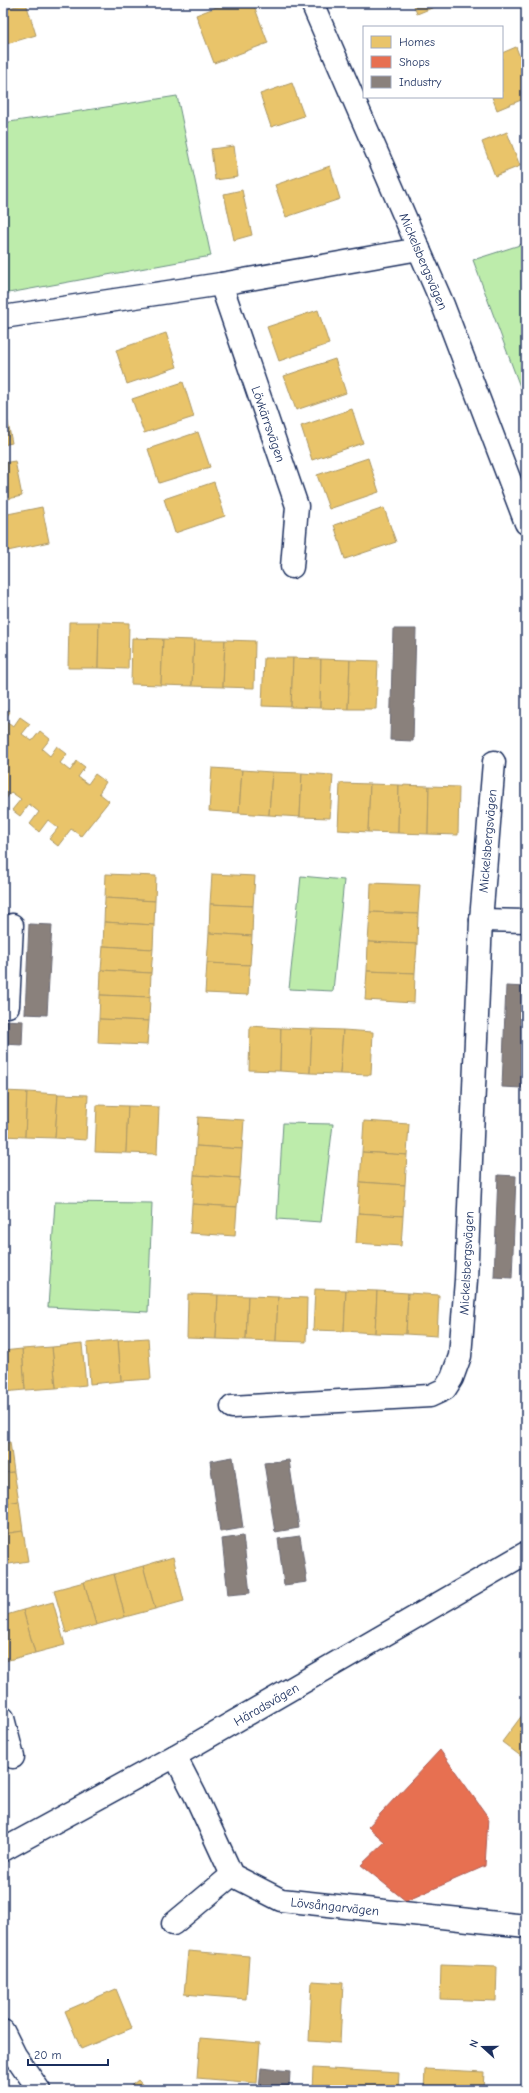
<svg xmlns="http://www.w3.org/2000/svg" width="529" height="2093" viewBox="0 0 529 2093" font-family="'Comic Neue',sans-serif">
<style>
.green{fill:#bdecab;stroke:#6c8e84}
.homes{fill:#e9c46a;stroke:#ab9766}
.shops{fill:#e76f51;stroke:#aa5c55}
.industry{fill:#8a817c;stroke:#696873}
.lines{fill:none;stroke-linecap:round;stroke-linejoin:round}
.minor-casing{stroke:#1b2f5e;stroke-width:25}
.minor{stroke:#fff;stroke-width:22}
.labels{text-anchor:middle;stroke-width:4;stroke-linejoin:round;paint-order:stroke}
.street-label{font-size:13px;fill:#1b2f5e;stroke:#fff}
</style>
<rect width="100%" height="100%" fill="#fff"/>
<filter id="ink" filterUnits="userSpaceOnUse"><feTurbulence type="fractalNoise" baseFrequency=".025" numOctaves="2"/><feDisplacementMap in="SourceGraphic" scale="8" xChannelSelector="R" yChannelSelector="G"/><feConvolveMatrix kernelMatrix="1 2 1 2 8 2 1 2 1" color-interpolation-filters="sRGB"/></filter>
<g filter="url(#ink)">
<g class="green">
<path d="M177 96 211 256 3 294V123Z"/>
<path d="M526 243V403L473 260Z"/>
<path d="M301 876 344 880 333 991 289 989Z"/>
<path d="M283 1123 333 1124 321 1222 277 1219Z"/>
<path d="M55 1202 152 1203 148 1312 48 1307Z"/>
</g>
<g class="homes">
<path d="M26 3 36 35 3 45V10Z"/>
<path d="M227 3H253L268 43 214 63 196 15Z"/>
<path d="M413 3H444L417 14Z"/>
<path d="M516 47 526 73V98L497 110 492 97H502V53Z"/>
<path d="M292 83 304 116 271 127 260 94Z"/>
<path d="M507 132 520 166 495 176 482 142Z"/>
<path d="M234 146 238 177 215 180 211 149Z"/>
<path d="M330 166 340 199 286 217 275 185Z"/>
<path d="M242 190 252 235 234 240 224 194Z"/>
<path d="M318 310 329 344 279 361 267 327Z"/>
<path d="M166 333 177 367 127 384 116 350Z"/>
<path d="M335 359 346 393 296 410 284 376Z"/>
<path d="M183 382 194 417 144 433 132 399Z"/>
<path d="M3 408H5L12 443 3 445Z"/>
<path d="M352 409 363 443 312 460 301 426Z"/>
<path d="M198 432 210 467 159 483 148 449Z"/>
<path d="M368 458 379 492 329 509 317 475Z"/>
<path d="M15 461 22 496 3 500V463Z"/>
<path d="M214 482 225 516 175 533 164 499Z"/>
<path d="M42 507 49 542 3 552V515Z"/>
<path d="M384 508 396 542 345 559 334 525Z"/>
<path d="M69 622H99L98 668H68Z"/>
<path d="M99 622 129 623 128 669 98 668Z"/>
<path d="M132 638 163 639 161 685 131 684Z"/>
<path d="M163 639 194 640 192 686 161 685Z"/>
<path d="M194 640H225L223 687 192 686Z"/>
<path d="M225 640 255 641 254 688 223 687Z"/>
<path d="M264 658H293L291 707 262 706Z"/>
<path d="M293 658 321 659 320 708 291 707Z"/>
<path d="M321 659 350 660 348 709 320 708Z"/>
<path d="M350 660 378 661 376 709H348Z"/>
<path d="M3 706 10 712 4 720 13 727 20 717 30 724 22 734 32 741 40 731 50 739 42 749 50 756 57 746 67 754 60 763 70 771 77 761 85 767 78 777 88 784 95 774 106 782 99 793 109 801 81 836 71 829 58 846 49 839 58 828 48 820 39 832 30 824 39 812 29 804 20 816 12 810 21 799 11 792 3 803Z"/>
<path d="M212 768 242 770 239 813 209 811Z"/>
<path d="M242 770 272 772 269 815 239 813Z"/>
<path d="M272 772 302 773 300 817 269 815Z"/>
<path d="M302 773 333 775 330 818 300 817Z"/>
<path d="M340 783 370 784 368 832 338 830Z"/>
<path d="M370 784 399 785 398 833 368 832Z"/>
<path d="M399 785 429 786 428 834 398 833Z"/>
<path d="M429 786 459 787 458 835 428 834Z"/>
<path d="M106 874 156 876 155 901 105 898Z"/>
<path d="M212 874 255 876 253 906 210 904Z"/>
<path d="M371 883 420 885 418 914 370 912Z"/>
<path d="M105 898 155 901 154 925 104 922Z"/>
<path d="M210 904 253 906 252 936 209 933Z"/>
<path d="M370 912 418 914 417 944 368 942Z"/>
<path d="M104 922 154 925 153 949 103 946Z"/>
<path d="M209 933 252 936 250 965 207 963Z"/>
<path d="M368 942 417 944 415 973 367 971Z"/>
<path d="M103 946 153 949 151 973 101 970Z"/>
<path d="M207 963 250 965 248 995 205 993Z"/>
<path d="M101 970 151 973 150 997 100 995Z"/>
<path d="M367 971 415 973 414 1003 365 1000Z"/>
<path d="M100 995 150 997 149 1021 99 1019Z"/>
<path d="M99 1019 149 1021 147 1045 98 1043Z"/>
<path d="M250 1026 281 1028 280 1071 249 1070Z"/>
<path d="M281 1028 312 1029 310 1073 280 1071Z"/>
<path d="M312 1029 343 1030 340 1074 310 1073Z"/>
<path d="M343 1030 373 1032 371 1075 340 1074Z"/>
<path d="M3 1091 27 1092 25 1137 3 1136Z"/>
<path d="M27 1092 58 1094 55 1138 25 1137Z"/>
<path d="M58 1094 88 1095 86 1140 55 1138Z"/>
<path d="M97 1105 128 1106 126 1153 95 1152Z"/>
<path d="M128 1106 159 1107 157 1154 126 1153Z"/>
<path d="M198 1117 244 1120 242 1149 196 1146Z"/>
<path d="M364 1121 409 1124 407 1155 362 1152Z"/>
<path d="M196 1146 242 1149 240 1178 194 1175Z"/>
<path d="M362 1152 407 1155 405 1185 360 1182Z"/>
<path d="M194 1175 240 1178 237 1207 192 1204Z"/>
<path d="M360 1182 405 1185 403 1216 358 1213Z"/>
<path d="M192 1204 237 1207 235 1236 190 1233Z"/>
<path d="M358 1213 403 1216 401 1246 356 1243Z"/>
<path d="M315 1289 346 1290 344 1331 313 1330Z"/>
<path d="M346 1290 377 1291 375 1333 344 1331Z"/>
<path d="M377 1291 408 1293 406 1334 375 1333Z"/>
<path d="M408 1293 439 1295 437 1336 406 1334Z"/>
<path d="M188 1294 218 1295 216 1339 187 1338Z"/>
<path d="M218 1295 248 1296 246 1340 216 1339Z"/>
<path d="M248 1296 278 1297 276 1341 246 1340Z"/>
<path d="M278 1297 307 1298 306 1342 276 1341Z"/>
<path d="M148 1338 151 1379 121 1381 118 1340Z"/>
<path d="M118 1340 121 1381 90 1384 87 1343Z"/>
<path d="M82 1344 86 1385 56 1388 52 1347Z"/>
<path d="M52 1347 56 1388 25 1390 22 1349Z"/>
<path d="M22 1349 25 1390 3 1392V1351Z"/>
<path d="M10 1442 14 1472 3 1473V1443Z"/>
<path d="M14 1472 19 1501 3 1504V1473Z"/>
<path d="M19 1501 23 1531 3 1534V1504Z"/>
<path d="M23 1531 28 1561 3 1565V1534Z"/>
<path d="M173 1557 184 1601 155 1609 143 1566Z"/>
<path d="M143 1566 155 1609 125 1617 114 1574Z"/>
<path d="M114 1574 125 1617 96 1625 84 1582Z"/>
<path d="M84 1582 96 1625 66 1633 54 1590Z"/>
<path d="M53 1602 65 1645 35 1653 23 1610Z"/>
<path d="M23 1610 35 1653 5 1661 3 1654V1616Z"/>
<path d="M523 1714 526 1716V1760L502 1742Z"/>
<path d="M188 1951 249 1956 246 1999 184 1994Z"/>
<path d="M441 1965 497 1967 496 2001 440 1999Z"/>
<path d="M312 1981 343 1983 340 2043 309 2041Z"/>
<path d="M116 1989 132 2028 81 2049 65 2011Z"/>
<path d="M200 2038 260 2043 257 2083 197 2078Z"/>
<path d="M313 2068 399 2073 398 2090H312Z"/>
<path d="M425 2069 484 2072 483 2090H424Z"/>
<path d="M138 2080 147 2090H126Z"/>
</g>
<path class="shops" d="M440 1750 488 1817 485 1866 406 1901 361 1865 385 1842 368 1827Z"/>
<g class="industry">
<path d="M393 629H416L413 741 390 740Z"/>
<path d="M29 924 52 925 47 1015 25 1014Z"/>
<path d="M506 986 526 987 522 1088 502 1087Z"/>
<path d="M3 1020 23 1021 22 1045 3 1044Z"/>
<path d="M498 1175 516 1176 512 1278 494 1277Z"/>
<path d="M233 1457 243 1528 220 1532 210 1461Z"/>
<path d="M289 1460 299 1528 275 1532 264 1463Z"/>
<path d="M243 1536 250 1593 228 1595 222 1539Z"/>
<path d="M300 1536 307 1582 284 1585 278 1539Z"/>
<path d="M261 2068 290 2071 289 2090H259Z"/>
</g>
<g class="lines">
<defs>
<g id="minor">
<path d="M312 3 443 305 526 523"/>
<path d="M221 284 297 506 292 567"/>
<path d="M3 317 221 284 419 249"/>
<path d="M481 920 526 921"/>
<path d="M3 1006H8L12 925"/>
<path d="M232 1407 430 1396 445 1389 452 1378 460 1356 466 1280 481 920 494 762"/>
<path d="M3 1718 13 1757"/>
<path d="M175 1756 195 1795 232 1875 281 1900 526 1926"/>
<path d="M3 1850 175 1756 526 1553"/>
<path d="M173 1924 232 1875"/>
<path d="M3 2031 15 2055 39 2090"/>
</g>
</defs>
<use href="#minor" class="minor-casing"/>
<use href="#minor" class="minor"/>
</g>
</g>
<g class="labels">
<g class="street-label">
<text transform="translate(424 261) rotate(67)" y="5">Mickelsbergsvägen</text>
<text transform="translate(269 424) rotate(71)" y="5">Lövkärrsvägen</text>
<text transform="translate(487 841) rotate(-85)" y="5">Mickelsbergsvägen</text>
<text transform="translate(466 1263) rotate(-87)" y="5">Mickelsbergsvägen</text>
<text transform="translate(266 1704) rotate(-30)" y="5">Häradsvägen</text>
<text transform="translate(335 1906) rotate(6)" y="5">Lövsångarvägen</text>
</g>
</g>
<rect width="529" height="2093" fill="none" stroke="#fff" stroke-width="16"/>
<rect x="8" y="8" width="513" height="2077" fill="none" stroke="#1b2f5e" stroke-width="1.5" filter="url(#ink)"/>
<rect x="363" y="26" width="140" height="72" fill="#ffffff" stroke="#a4acbf"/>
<rect x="371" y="36" width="20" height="12" fill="#e9c46a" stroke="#a4acbf"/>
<text x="399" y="46" font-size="12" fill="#1b2f5e">Homes</text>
<rect x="371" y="56" width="20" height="12" fill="#e76f51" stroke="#a4acbf"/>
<text x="399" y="66" font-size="12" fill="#1b2f5e">Shops</text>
<rect x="371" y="76" width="20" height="12" fill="#8a817c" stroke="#a4acbf"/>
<text x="399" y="86" font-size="12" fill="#1b2f5e">Industry</text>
<g transform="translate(483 2047) rotate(291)" stroke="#ffffff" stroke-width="3" paint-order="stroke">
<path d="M0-3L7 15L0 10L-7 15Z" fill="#1b2f5e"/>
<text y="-6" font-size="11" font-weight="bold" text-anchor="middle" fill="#1b2f5e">N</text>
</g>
<path d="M28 2059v6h80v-6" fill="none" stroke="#1b2f5e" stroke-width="2"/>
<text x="34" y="2059" font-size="12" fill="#1b2f5e" stroke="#ffffff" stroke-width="3" paint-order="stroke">20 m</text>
</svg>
